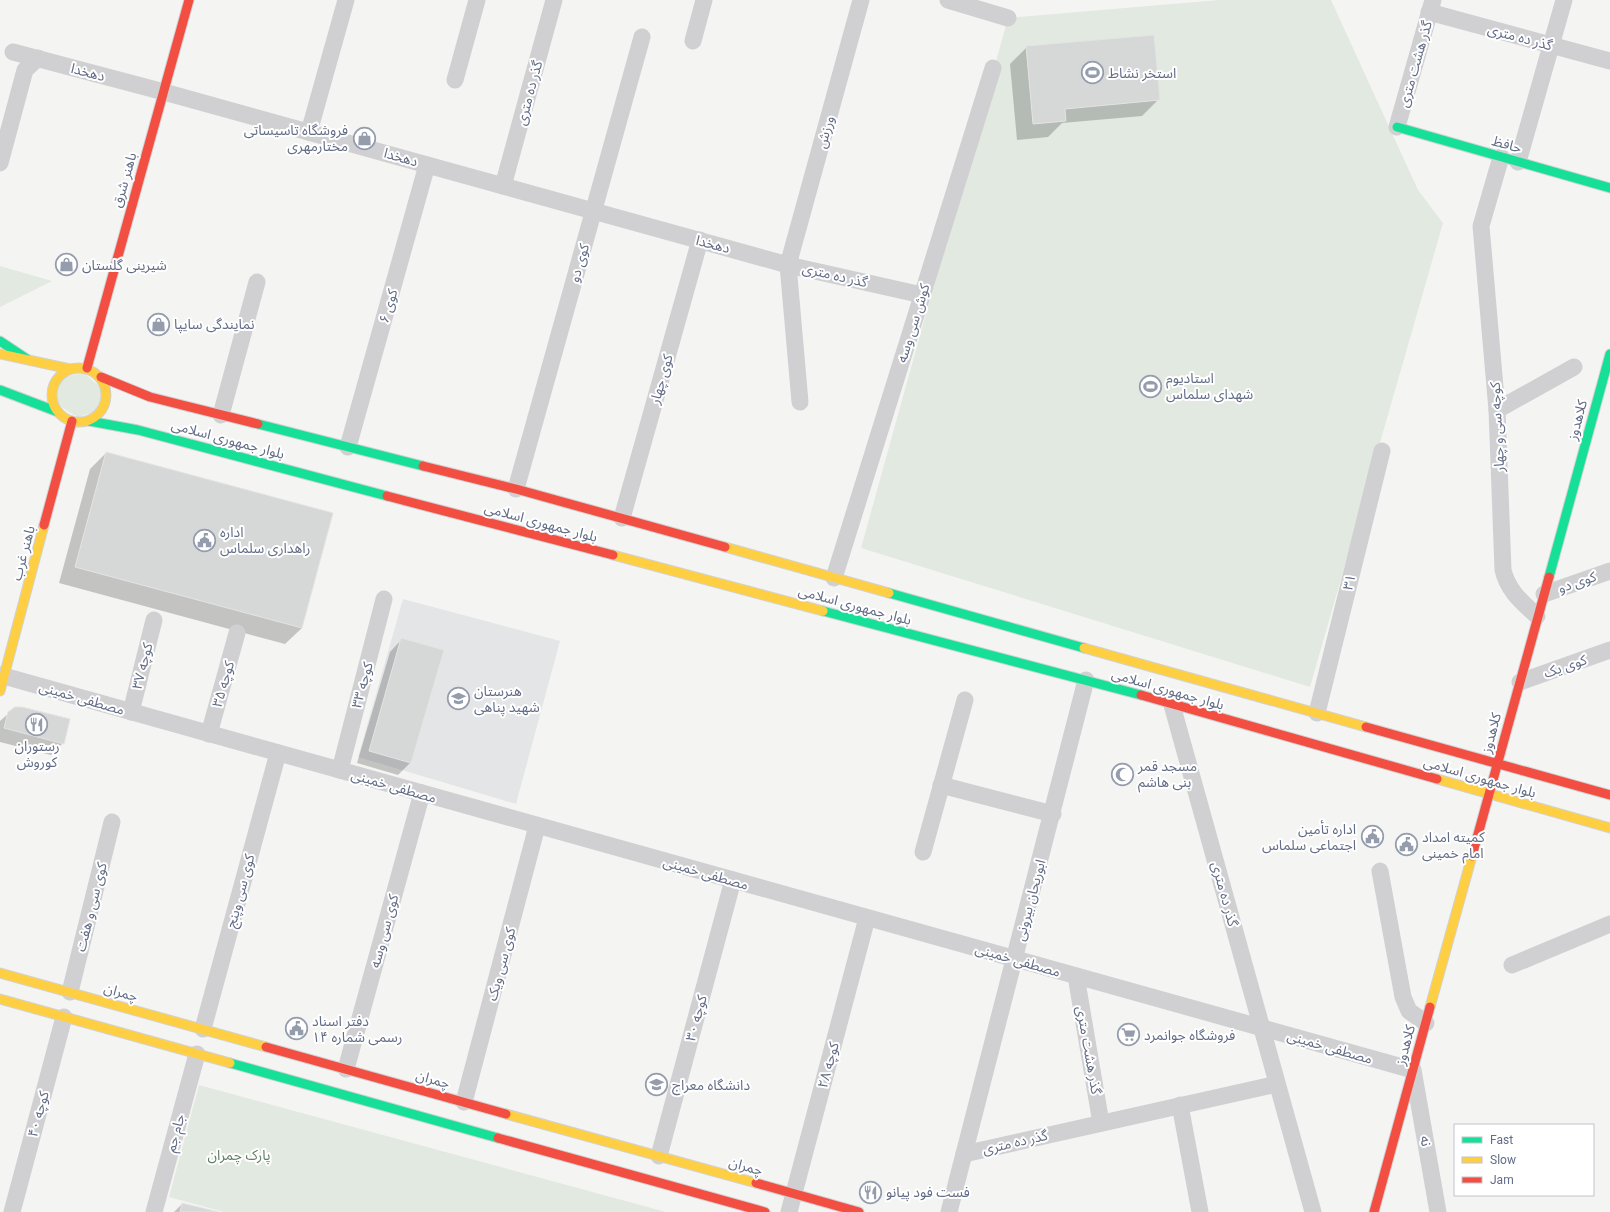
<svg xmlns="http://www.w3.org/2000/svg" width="1610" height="1212" viewBox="0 0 1610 1212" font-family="Roboto,'Noto Sans Arabic',sans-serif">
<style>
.built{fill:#e4e5e6}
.green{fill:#e2e9e1}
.shadow{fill:#0003}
.building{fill:#d6d7d7;stroke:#e4e4e3}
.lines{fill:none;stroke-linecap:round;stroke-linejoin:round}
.fast-casing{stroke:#d1d2d4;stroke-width:11}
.slow-casing{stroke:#d1d2d4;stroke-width:11}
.jam-casing{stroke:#d1d2d4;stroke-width:11}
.street{stroke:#d0d0d2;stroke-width:17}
.fast{stroke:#16e098;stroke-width:9}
.slow{stroke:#ffcf43;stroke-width:9}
.jam{stroke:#f24e42;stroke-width:9}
.labels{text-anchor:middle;stroke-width:4;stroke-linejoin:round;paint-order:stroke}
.street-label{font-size:14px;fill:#626c86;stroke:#fff}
.poi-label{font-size:14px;fill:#626c86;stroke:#fff;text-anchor:start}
.park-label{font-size:14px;fill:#627d64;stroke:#fff}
</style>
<rect width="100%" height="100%" fill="#f4f5f3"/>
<path class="built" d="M403 599 560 641 516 804 358 757Z"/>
<g class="green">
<path d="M1219 0H1331L1418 190 1443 223 1310 687 861 548 1008 18Z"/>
<path d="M0 266 52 281 0 307Z"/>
<path d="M84 373 100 387 102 395 97 408 92 413 78 417C66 410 54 406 57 390 58 386 60 381 63 379 68 375 78 374 84 373Z"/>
<path d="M199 1085 666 1212H224L169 1197Z"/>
</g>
<g class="shadow">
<path d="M1027 47 1158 100 1142 116 1062 123 1048 137 1017 140 1010 64Z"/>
<path d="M106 453 302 628 285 644 59 583 90 469Z"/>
<path d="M402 639 410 763 398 775 357 763 390 652Z"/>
<path d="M9 713 63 743 51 755 0 742V721Z"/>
<path d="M182 1204 214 1212H174Z"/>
</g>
<g class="building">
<path d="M1154 35 1160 100 1065 109 1066 121 1033 124 1026 46Z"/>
<path d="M106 452 333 513 302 628 75 567Z"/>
<path d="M401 638 444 650 411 763 369 751Z"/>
<path d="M15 707H22L70 719 64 744 4 728 8 712Z"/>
<path d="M182 1203 219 1212H180Z"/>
</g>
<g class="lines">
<defs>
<g id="fast">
<path d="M1397 127 1610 188"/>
<path d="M0 341 27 359"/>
<path d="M0 390 58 412"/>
<path d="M89 421 138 430 387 496"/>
<path d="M258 424 423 466"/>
<path d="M1549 577 1610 354"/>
<path d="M889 593 1084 648"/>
<path d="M823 611 1141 695"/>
<path d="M230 1063 498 1138"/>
</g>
<g id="slow">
<path d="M0 354 70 369"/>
<circle cx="79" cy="395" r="27"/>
<path d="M725 547 889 593"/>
<path d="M613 555 823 611"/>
<path d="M1084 648 1366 727"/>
<path d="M0 691 44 525"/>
<path d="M1437 779 1610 828"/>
<path d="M0 973 266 1047"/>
<path d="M0 999 230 1063"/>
<path d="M1430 1007 1472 856"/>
<path d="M506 1114 756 1183"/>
</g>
<g id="jam">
<path d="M87 368 189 0"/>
<path d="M101 377 150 397 258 424"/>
<path d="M423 466 516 489 725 547"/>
<path d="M387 496 613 555"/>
<path d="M44 525 72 421"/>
<path d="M1141 695 1437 779"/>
<path d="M1366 727 1610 795"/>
<path d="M1472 856 1549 577"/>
<path d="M266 1047 506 1114"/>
<path d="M498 1138 765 1212"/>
<path d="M756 1183 859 1212"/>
<path d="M1374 1212 1430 1007"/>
</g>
</defs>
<use href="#fast" class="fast-casing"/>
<use href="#slow" class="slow-casing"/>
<use href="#jam" class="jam-casing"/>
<g class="street">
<path d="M948 0 1008 18"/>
<path d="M1429 12 1610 61"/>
<path d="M693 41 704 0"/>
<path d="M13 52 164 92 788 265 861 0"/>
<path d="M455 80 477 0"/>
<path d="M1397 127 1433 0"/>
<path d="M309 132 346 0"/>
<path d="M1501 157 1481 226 1497 410 1503 570C1508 591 1522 602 1537 616"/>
<path d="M1518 162 1564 0"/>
<path d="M0 163 25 70 38 58"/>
<path d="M503 186 554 0"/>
<path d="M800 402 788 265 922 295"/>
<path d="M1497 410 1574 367"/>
<path d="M221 415 257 282"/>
<path d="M348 447 427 165"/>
<path d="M516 489 642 37"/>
<path d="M622 518 700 240"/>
<path d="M834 578 993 68"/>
<path d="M1544 594 1610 571"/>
<path d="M0 675 1413 1070 1438 1212"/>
<path d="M1520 682 1610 650"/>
<path d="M1172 705 1313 1212"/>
<path d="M131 712 154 620"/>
<path d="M1317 713 1382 451"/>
<path d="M209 734 237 633"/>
<path d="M340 770 384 599"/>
<path d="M941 785 1053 814"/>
<path d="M923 852 965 700"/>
<path d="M1380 871 1403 997 1409 1011 1426 1023"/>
<path d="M1512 965 1610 924"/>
<path d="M1076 976 1101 1123"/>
<path d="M70 992 112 822"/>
<path d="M203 1029 278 753"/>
<path d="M346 1069 422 793"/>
<path d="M464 1102 537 826"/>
<path d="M1180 1105 1200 1212"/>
<path d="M964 1154 1277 1084"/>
<path d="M659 1156 733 880"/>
<path d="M12 1212 64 1017"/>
<path d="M154 1212 197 1054"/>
<path d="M789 1212 867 918"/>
<path d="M949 1212 1086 680"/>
</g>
<use href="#fast" class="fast"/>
<use href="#slow" class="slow"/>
<use href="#jam" class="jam"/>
</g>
<defs>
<symbol id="stadium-ring" viewBox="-11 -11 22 22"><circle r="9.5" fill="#fff" stroke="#959cac" stroke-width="1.5"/><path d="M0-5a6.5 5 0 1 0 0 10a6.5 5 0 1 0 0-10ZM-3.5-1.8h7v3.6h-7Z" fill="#959cac"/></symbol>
<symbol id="shop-ring" viewBox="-11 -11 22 22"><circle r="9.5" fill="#fff" stroke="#959cac" stroke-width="1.5"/><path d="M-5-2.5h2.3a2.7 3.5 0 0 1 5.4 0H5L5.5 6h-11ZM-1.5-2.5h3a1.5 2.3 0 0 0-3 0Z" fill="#959cac"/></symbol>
<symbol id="civic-ring" viewBox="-11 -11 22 22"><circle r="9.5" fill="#fff" stroke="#959cac" stroke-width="1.5"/><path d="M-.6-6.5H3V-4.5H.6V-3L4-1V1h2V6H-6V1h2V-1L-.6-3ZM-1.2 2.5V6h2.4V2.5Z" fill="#959cac"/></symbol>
<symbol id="school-ring" viewBox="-11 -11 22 22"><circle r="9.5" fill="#fff" stroke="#959cac" stroke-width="1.5"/><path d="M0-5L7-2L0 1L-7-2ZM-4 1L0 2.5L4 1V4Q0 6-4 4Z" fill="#959cac"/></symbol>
<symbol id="restaurant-ring" viewBox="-11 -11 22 22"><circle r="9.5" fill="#fff" stroke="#959cac" stroke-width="1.5"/><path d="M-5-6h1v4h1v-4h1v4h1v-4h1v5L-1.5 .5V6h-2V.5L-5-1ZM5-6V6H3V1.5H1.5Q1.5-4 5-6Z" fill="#959cac"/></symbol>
<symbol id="mosque-ring" viewBox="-11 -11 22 22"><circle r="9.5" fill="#fff" stroke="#959cac" stroke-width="1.5"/><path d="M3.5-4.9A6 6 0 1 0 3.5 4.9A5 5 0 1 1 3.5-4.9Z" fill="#959cac"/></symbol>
<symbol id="supermarket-ring" viewBox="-11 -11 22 22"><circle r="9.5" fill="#fff" stroke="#959cac" stroke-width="1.5"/><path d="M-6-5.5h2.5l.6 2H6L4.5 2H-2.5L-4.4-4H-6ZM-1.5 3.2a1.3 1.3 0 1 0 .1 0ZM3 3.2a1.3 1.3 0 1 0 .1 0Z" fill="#959cac"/></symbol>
<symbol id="university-ring" viewBox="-11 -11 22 22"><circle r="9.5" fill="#fff" stroke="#959cac" stroke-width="1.5"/><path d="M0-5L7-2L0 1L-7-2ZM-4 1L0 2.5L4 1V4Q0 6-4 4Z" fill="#959cac"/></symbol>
</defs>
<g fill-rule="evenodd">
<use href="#stadium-ring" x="1080" y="60" width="25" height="25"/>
<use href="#shop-ring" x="352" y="126" width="25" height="25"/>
<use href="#shop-ring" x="54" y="252" width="25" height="25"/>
<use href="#shop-ring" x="146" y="312" width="25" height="25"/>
<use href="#stadium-ring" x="1138" y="374" width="25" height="25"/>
<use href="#civic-ring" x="192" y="528" width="25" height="25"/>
<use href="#school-ring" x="446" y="686" width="25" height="25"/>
<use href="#restaurant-ring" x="24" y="712" width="25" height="25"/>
<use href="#mosque-ring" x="1110" y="762" width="25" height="25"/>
<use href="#civic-ring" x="1360" y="824" width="25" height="25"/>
<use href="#civic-ring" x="1394" y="832" width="25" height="25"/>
<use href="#civic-ring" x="284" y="1016" width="25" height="25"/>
<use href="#supermarket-ring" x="1116" y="1022" width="25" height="25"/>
<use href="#university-ring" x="644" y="1072" width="25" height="25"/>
<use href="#restaurant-ring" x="858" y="1180" width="25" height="25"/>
</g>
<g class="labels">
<g class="street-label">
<text transform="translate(1520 37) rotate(15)" y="5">گذر ده متری</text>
<text transform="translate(1415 64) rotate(-74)" y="5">گذر هشت متری</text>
<text transform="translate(88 72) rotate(15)" y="5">دهخدا</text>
<text transform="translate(529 93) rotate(-75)" y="5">گذر ده متری</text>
<text transform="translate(825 132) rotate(-75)" y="5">ورزش</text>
<text transform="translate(1507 144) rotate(16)" y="5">حافظ</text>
<text transform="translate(401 157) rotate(16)" y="5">دهخدا</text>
<text transform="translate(124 180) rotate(-74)" y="5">باهنر شرق</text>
<text transform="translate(713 244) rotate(15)" y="5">دهخدا</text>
<text transform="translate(579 263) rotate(-74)" y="5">کوی دو</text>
<text transform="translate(835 275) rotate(13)" y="5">گذر ده متری</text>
<text transform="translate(388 306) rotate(-74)" y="5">کوی ۶</text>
<text transform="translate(913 323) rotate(-73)" y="5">کوش سی وسه</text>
<text transform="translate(661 379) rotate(-74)" y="5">کوی چهار</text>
<text transform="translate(1577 420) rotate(-75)" y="5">کلاهدوز</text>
<text transform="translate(1497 427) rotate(-93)" y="5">کوچه سی و چهار</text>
<text transform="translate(228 439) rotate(15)" y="5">بلوار جمهوری اسلامی</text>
<text transform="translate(541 522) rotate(15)" y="5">بلوار جمهوری اسلامی</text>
<text transform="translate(23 553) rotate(-75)" y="5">باهنر غرب</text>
<text transform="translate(1349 582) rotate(-76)" y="5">۳۱</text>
<text transform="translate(1577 582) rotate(-19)" y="5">کوی دو</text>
<text transform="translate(855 605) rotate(15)" y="5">بلوار جمهوری اسلامی</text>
<text transform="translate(142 666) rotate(-76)" y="5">کوچه ۳۷</text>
<text transform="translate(1565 666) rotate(-19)" y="5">کوی یک</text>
<text transform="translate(223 684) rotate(-74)" y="5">کوچه ۳۵</text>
<text transform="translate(362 685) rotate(-75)" y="5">کوچه ۳۳</text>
<text transform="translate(1168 689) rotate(16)" y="5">بلوار جمهوری اسلامی</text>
<text transform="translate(82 698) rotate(16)" y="5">مصطفی خمینی</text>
<text transform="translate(1491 733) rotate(-75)" y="5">کلاهدوز</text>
<text transform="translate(1480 777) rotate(16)" y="5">بلوار جمهوری اسلامی</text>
<text transform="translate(394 786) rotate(16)" y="5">مصطفی خمینی</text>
<text transform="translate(706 873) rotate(16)" y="5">مصطفی خمینی</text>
<text transform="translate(240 891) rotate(-75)" y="5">کوی سی وپنج</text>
<text transform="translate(1225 894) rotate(75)" y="5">گذر ده متری</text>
<text transform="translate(1030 900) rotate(-75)" y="5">ابوریحان بیرونی</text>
<text transform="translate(91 907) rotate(-76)" y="5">کوی سی و هفت</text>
<text transform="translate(384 931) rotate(-75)" y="5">کوی سی وسه</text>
<text transform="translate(1018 960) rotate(16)" y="5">مصطفی خمینی</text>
<text transform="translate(501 964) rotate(-75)" y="5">کوی سی ویک</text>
<text transform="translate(121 992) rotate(16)" y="5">چمران</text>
<text transform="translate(696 1018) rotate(-75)" y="5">کوچه ۳۰</text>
<text transform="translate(1405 1045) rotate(-75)" y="5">کلاهدوز</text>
<text transform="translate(1330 1047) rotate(16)" y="5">مصطفی خمینی</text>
<text transform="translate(1089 1050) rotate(80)" y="5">گذر هشت متری</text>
<text transform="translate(828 1065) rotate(-75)" y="5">کوچه ۲۸</text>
<text transform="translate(433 1079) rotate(16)" y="5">چمران</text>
<text transform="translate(38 1114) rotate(-75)" y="5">کوچه ۴۰</text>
<text transform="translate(175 1133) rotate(-75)" y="5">جام جم</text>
<text transform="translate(1426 1141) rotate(80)" y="5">نه</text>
<text transform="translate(1015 1142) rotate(-13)" y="5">گذر ده متری</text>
<text transform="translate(746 1166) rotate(16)" y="5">چمران</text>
</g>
<g class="poi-label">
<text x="1108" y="78">استخر نشاط</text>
<text x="348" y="135" text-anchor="end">فروشگاه تاسیساتی<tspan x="348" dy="16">مختارمهری</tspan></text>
<text x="82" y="270">شیرینی گلستان</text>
<text x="174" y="329">نمایندگی سایپا</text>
<text x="1166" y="383">استادیوم<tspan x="1166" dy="16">شهدای سلماس</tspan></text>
<text x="220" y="537">اداره<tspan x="220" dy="16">راهداری سلماس</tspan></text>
<text x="474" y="696">هنرستان<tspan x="474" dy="16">شهید پناهی</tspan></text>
<text x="37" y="751" text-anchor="middle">رستوران<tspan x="37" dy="16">کوروش</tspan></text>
<text x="1138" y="771">مسجد قمر<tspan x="1138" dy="16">بنی هاشم</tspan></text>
<text x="1356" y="834" text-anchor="end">اداره تأمین<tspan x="1356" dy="16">اجتماعی سلماس</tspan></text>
<text x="1422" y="842">کمیته امداد<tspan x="1422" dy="16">امام خمینی</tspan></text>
<text x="312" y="1026">دفتر اسناد<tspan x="312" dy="16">رسمی شماره ۱۴</tspan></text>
<text x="1144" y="1040">فروشگاه جوانمرد</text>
<text x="672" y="1090">دانشگاه معراج</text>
<text x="886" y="1197">فست فود پیانو</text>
</g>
<g class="park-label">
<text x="239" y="1160">پارک چمران</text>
</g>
</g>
<rect x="1454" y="1124" width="140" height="72" fill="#ffffff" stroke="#c0c4cf"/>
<rect x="1462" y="1137" width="20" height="6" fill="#16e098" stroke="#c0c4cf"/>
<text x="1490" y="1144" font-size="12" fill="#626c86">Fast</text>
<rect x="1462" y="1157" width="20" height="6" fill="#ffcf43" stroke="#c0c4cf"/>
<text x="1490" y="1164" font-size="12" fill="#626c86">Slow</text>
<rect x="1462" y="1177" width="20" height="6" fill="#f24e42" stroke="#c0c4cf"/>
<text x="1490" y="1184" font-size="12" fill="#626c86">Jam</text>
</svg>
